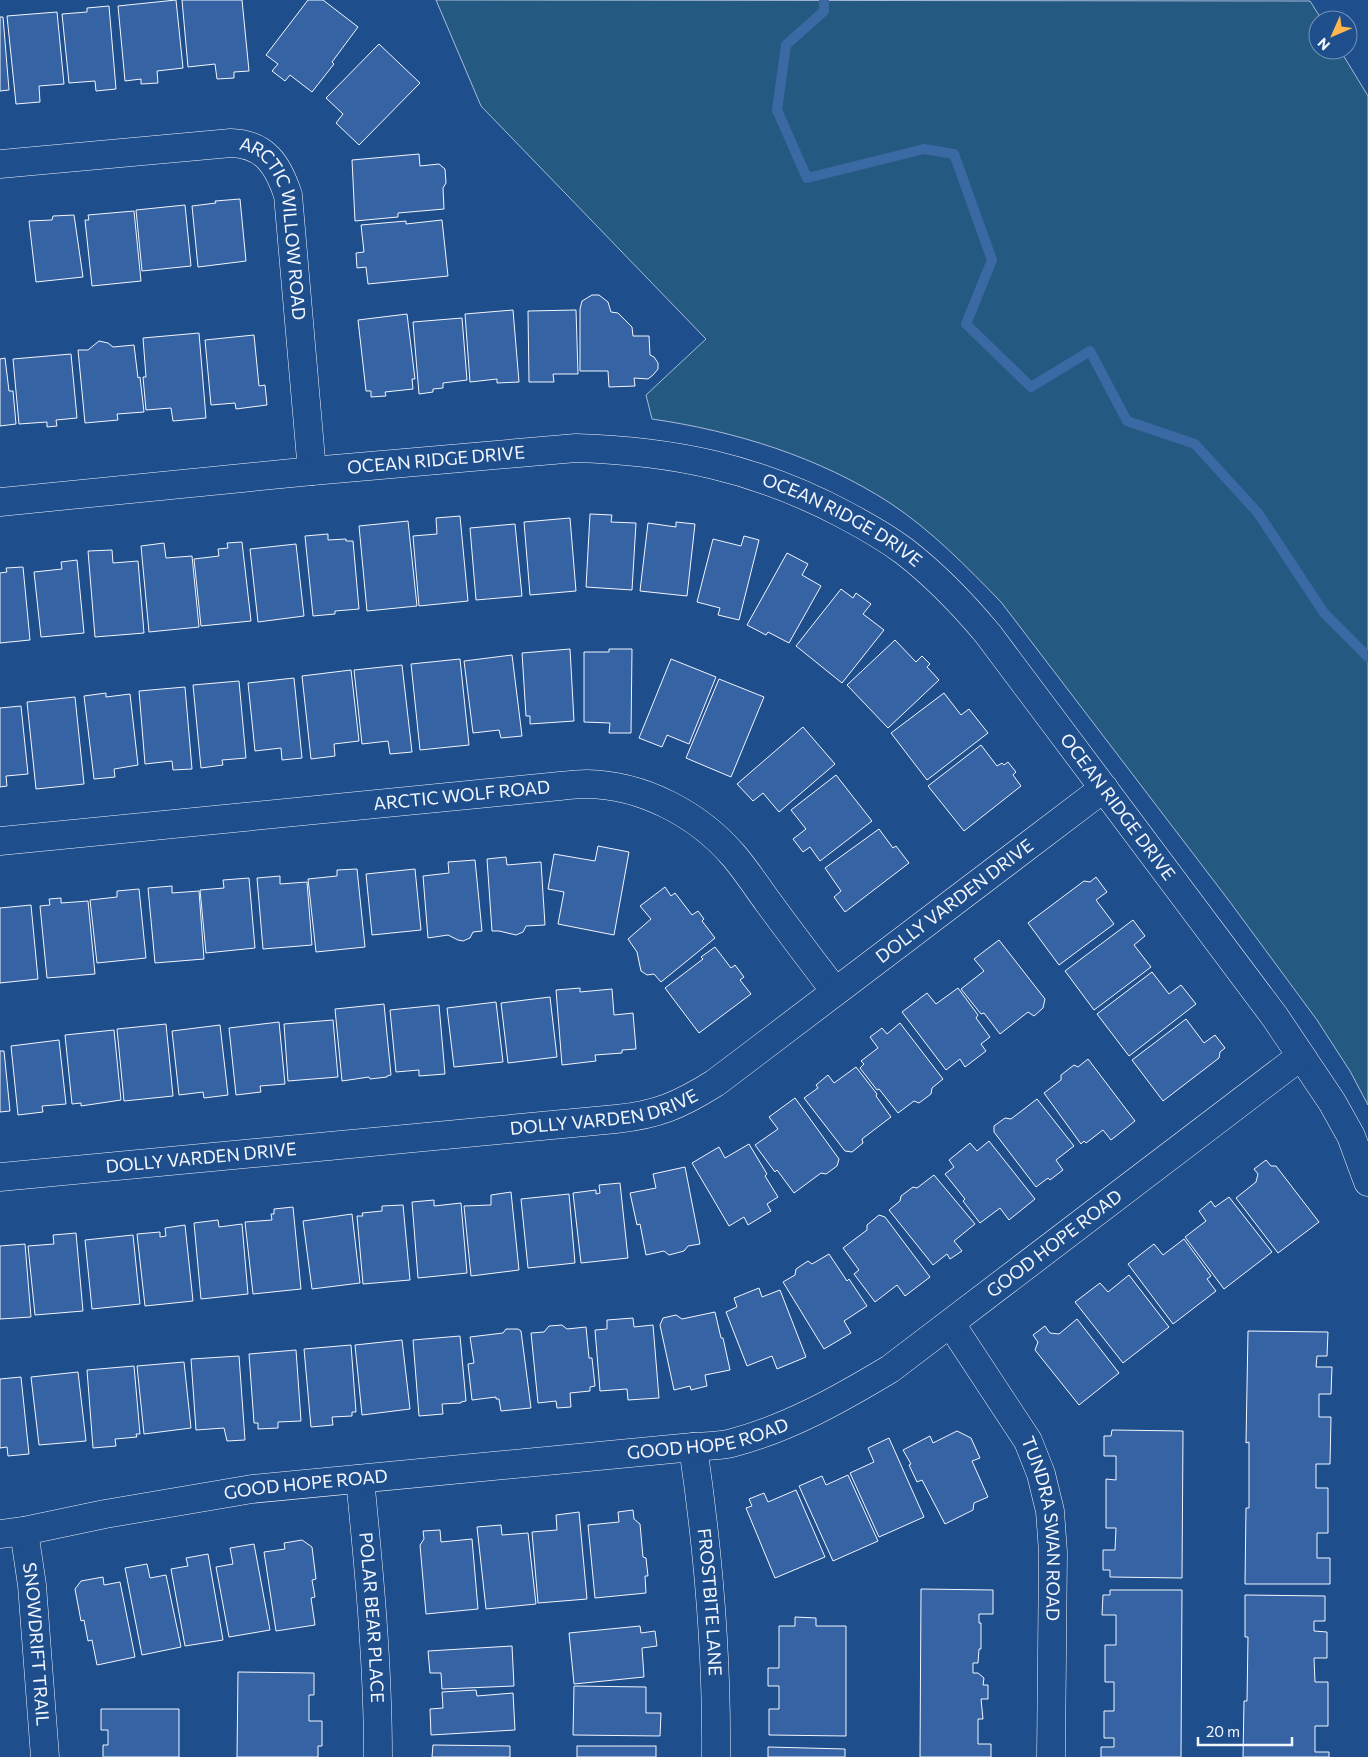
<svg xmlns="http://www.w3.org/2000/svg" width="1368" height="1757" viewBox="0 0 1368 1757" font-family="Commissioner,sans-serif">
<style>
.green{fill:#245a82;stroke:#a8bbd7}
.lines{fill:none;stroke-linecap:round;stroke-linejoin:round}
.stream{stroke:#3b69a3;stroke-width:10}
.building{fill:#3563a3;stroke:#f2f6ff}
.minor-casing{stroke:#f2f6ff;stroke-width:29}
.minor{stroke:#1f4e8c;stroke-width:28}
.labels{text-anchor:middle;stroke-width:4;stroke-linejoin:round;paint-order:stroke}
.street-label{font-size:18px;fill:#f2f6ff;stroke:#1f4e8c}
</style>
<rect width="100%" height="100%" fill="#1f4e8c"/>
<path class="green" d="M436 0 1310 1 1322 20H1318V50H1340L1368 96V1105L1350 1071 1317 1020 1227 898 1001 602C967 567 931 530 890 503 819 457 735 431 652 419L646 395 706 339 481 106Z"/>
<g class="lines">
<path class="stream" d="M824 0V11L786 45 777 110 807 178 924 149 954 154 992 260 966 324 1031 387 1090 351 1127 421 1195 444 1258 513 1324 613 1368 657"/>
</g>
<g class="building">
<path d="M176 0 183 68 157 71 158 83 141 84V79L125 81 118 6Z"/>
<path d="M182 0H242L249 71 234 72V78L217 79 215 64 188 67Z"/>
<path d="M308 0H323L358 27 332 62 334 64 312 92 290 75 285 81 272 71 278 64 266 55Z"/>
<path d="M109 6 116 89 96 91 95 81 69 83 62 14 87 12V8Z"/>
<path d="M57 12 64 84 39 86 40 102 16 104 7 16Z"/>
<path d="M0 17H3L9 90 0 91Z"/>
<path d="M379 44 420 83 359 145 336 123 343 114 326 98Z"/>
<path d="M419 154 420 166 439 164 445 169 446 183 443 188 444 209 398 213V217L355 221 352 160Z"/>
<path d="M240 199 246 261 198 267 192 206 216 203 215 201Z"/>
<path d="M185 205 191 266 142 271 136 210Z"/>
<path d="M134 211 141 281 92 286 85 220H89L88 215Z"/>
<path d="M74 215 83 277 36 282 29 221 52 220 53 216Z"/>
<path d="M442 220 448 276 368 284 366 267 357 268 356 253 364 252 361 225 406 221V224Z"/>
<path d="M592 295H599L608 302 611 312 618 313 632 327 633 336H649L650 355 654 357 658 363V369L653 375 648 379 634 378 635 386 609 387 608 371H580V309L582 301Z"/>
<path d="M513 310 519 382 497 383V379L470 382 465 314Z"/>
<path d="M576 310 578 374H553L554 382H529L528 311Z"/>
<path d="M407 314 415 379H412L413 389 385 392 386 396 371 397V391H366L358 320Z"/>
<path d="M462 318 467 380 443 383V388L433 389V392L419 394 413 322Z"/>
<path d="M199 333 206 418 173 421 171 408 146 410 143 377H146L143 338Z"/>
<path d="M254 335 259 386 265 385 267 405 236 409 235 403 211 405 205 340Z"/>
<path d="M99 341 108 343 113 347 134 345 138 378 140 377 144 412 117 414 118 420 85 423 78 350H88Z"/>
<path d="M71 354 77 418 56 420 57 426 47 427V422L19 424 13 359Z"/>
<path d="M5 358 9 391H13L16 424 0 426V359Z"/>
<path d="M590 514 612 515 611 522 636 523 632 590 586 587Z"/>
<path d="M460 516 468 601 419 606 413 536 437 534 436 518Z"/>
<path d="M570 518 576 591 530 595 524 522Z"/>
<path d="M408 521 417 606 367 611 359 526Z"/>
<path d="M676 522 695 524 687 596 640 591 648 523 676 527Z"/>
<path d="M515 524 522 596 476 600 470 528Z"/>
<path d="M328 534V540L346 539V541H353L359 609 335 611V614L313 616 305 536Z"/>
<path d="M744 536 759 540 739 620 718 615 720 608 697 602 713 539 741 546Z"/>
<path d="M242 542 251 621 201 626 194 559 219 556 218 549 228 548 227 543Z"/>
<path d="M164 543 166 558 192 556 199 627 149 632 141 546Z"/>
<path d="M296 544 304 616 258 622 250 549Z"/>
<path d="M112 550 113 563 138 561 144 633 95 637 88 551Z"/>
<path d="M787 553 808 564 802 575 821 586 789 643 768 632 766 635 747 625Z"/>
<path d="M77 560 84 633 41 637 34 572 62 569 61 562Z"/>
<path d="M23 567 30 640 0 643V573L7 572 6 568Z"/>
<path d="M841 589 853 598 856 593 871 604 863 614 884 630 842 683 796 646Z"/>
<path d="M895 640 916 662 922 656 930 664 927 667 939 680 888 728 847 685Z"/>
<path d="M570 649 574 721 530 724V716H526L522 653Z"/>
<path d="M609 649H632L631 733H609L610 723 584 722V652H609Z"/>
<path d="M512 655 522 736 501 738 499 730 473 733 464 661Z"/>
<path d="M460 659 469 745 420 750 411 664Z"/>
<path d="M671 659 716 677 689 744 667 735 662 747 639 738Z"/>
<path d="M402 665 412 752 390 754 388 741 362 744 354 670Z"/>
<path d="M351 670 359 741 334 744 335 756 311 759 302 676Z"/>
<path d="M294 678 302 758 282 760 281 748 255 751 248 683Z"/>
<path d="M719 679 764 697 731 777 686 758Z"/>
<path d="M239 681 246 758 222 760 223 765 201 768 193 685Z"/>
<path d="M185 687 192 769 173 770 172 761 145 764 139 691Z"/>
<path d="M106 693V697L130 694 138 765 114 769 115 777 94 779 84 696Z"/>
<path d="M944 693 961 715 969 709 988 733 927 780 891 733Z"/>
<path d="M75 697 84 784 36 789 27 702Z"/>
<path d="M21 706 28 774 6 776 7 786 0 787V708Z"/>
<path d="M803 727 835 764 779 812 763 793 753 801 737 784Z"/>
<path d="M981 745 997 766 1002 763 1004 765 1008 762 1016 772 1013 775 1021 786 964 831 928 786Z"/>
<path d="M836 775 872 821 820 861 810 847 803 852 793 839 806 829 791 810Z"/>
<path d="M879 829 893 848 896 846 909 863 845 912 834 897 841 891 825 868Z"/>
<path d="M598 846 629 852 614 935 558 924 564 892 548 889 554 854 595 861Z"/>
<path d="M506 857 507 865 541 862 545 925 526 926 523 932 516 935 499 931H492L487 859Z"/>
<path d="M475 860 482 931 473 932 470 938 463 941 458 940 448 935 428 938 423 876 449 873 448 862Z"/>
<path d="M357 869 365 947 316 952 308 879 337 876V870Z"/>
<path d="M415 869 421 930 372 935 366 874Z"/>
<path d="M280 876V884L307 882 312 945 263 949 257 878Z"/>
<path d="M1096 877 1107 892 1096 900 1114 924 1059 965 1028 923 1084 881 1090 882Z"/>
<path d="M249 878 255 948 206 953 200 890 224 888 223 880Z"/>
<path d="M172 886V893L199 891 204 959 155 963 148 888Z"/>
<path d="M665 887 671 896 675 893 692 915 698 911 704 919 702 921 715 938 661 982 654 974 647 975 641 971 637 952 628 939 651 919 640 906Z"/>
<path d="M139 889 146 958 97 963 90 900 117 897V891Z"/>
<path d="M61 898V903L88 901 95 974 47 978 40 906 50 905 49 899Z"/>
<path d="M31 905 38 979 0 983V908Z"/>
<path d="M1133 920 1145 936 1134 945 1151 967 1094 1010 1065 971Z"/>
<path d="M999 940 1045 999 1043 1008 1034 1016 1028 1012 1000 1034 984 1013 981 1014 961 989 984 971 974 959Z"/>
<path d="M715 947 731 968 735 965 744 977 740 980 751 994 699 1033 665 988 703 959 701 957Z"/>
<path d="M1152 972 1169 994 1181 985 1196 1004 1129 1056 1097 1014Z"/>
<path d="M580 988V992L612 989 614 1015 633 1013 636 1049 622 1050V1053L595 1055 596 1061 562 1065 556 990Z"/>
<path d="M958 988 978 1015 976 1018 990 1037 981 1044 986 1051 965 1067 960 1059 946 1070 902 1012 927 993 936 1004Z"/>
<path d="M550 997 557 1057 508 1063 501 1003Z"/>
<path d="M496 1002 503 1062 454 1067 447 1008Z"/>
<path d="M384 1004 391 1075 387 1076V1077L370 1079 369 1077 342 1081 335 1009Z"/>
<path d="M439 1005 445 1074 419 1076V1070L396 1072 390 1010Z"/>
<path d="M1186 1019 1204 1043 1215 1035 1225 1048 1220 1052 1219 1058 1163 1101 1132 1060Z"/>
<path d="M333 1020 338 1077 288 1081 284 1024Z"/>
<path d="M279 1022 285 1084 260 1086 261 1092 236 1095 229 1028Z"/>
<path d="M900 1023 943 1079 932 1088 931 1094 919 1103 914 1101 898 1113 879 1089 877 1090 860 1068 864 1064 861 1061 878 1048 870 1037 882 1028 887 1034Z"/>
<path d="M166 1024 173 1096 124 1101 117 1029Z"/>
<path d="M220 1025 228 1095 204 1098 203 1092 179 1095 172 1031Z"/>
<path d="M114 1030 121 1100 81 1106V1103L72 1104 65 1035Z"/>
<path d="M59 1040 66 1104 42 1106 43 1112 18 1115 11 1046Z"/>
<path d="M0 1051H4L10 1111 0 1112Z"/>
<path d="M1088 1059 1135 1121 1111 1140 1103 1130 1086 1143 1084 1141 1081 1144 1044 1093 1061 1080V1075L1074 1065 1078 1067Z"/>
<path d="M856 1067 877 1094 876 1096 891 1117 862 1139 863 1143 852 1152 845 1151 804 1098 818 1088 816 1085 828 1075 834 1083Z"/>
<path d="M795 1098 839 1159 837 1166 826 1174 821 1173 794 1193 777 1170 775 1172 755 1145 778 1129 769 1117Z"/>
<path d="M1037 1099 1074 1146 1056 1160 1063 1170 1050 1180 1048 1178 1036 1187 994 1132V1126L1005 1118 1011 1119Z"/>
<path d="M989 1141 1035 1199 1009 1220 1000 1208 980 1223 963 1201 965 1199 945 1174 954 1167 949 1160 970 1143 977 1151Z"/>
<path d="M749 1144 767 1174 765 1176 778 1197 767 1204 771 1211 748 1225 744 1217 729 1226 692 1163 719 1147 725 1158Z"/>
<path d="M1266 1160 1271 1166H1276L1319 1222 1278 1253 1236 1198 1256 1182 1258 1174 1254 1169Z"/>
<path d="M685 1167 700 1244 688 1246 684 1251 669 1255 664 1251 646 1255 640 1224 637 1225 630 1193 656 1188 653 1174Z"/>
<path d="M934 1175 975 1224 954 1241 962 1251 950 1259 947 1254 933 1265 889 1210 900 1201 901 1196 913 1187 917 1188Z"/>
<path d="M620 1183 628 1258 581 1263 573 1193 596 1190V1194L600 1193 599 1185Z"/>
<path d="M511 1192 519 1270 471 1276 464 1206 491 1205V1195Z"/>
<path d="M569 1194 575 1263 528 1268 521 1199Z"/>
<path d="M1229 1197 1272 1252 1224 1289 1185 1237 1206 1221 1199 1211 1211 1201 1215 1207Z"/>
<path d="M434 1200V1206L461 1203 467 1273 418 1278 412 1202Z"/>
<path d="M403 1205 410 1280 363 1284 357 1216H363L362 1213 382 1211V1206Z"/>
<path d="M293 1207 301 1289 253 1294 245 1222 272 1220 271 1214H274V1209Z"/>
<path d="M352 1214 360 1283 312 1289 303 1221Z"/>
<path d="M879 1215 885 1217 930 1277 905 1296 897 1285 875 1302 854 1274 859 1270 843 1248 867 1230V1225Z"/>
<path d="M218 1220 219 1227 242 1224 248 1294 201 1299 194 1223Z"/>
<path d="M185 1225 193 1301 145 1306 137 1234 160 1232V1237L166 1236 165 1228Z"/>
<path d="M76 1233 83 1311 35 1315 28 1246 54 1244 53 1235Z"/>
<path d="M133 1235 140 1304 92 1309 85 1240Z"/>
<path d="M1184 1239 1211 1276 1207 1279 1216 1291 1173 1324 1128 1264 1154 1244 1163 1255Z"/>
<path d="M25 1244 31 1317 0 1319V1246Z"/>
<path d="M829 1254 847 1281 849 1279 867 1306 844 1321 851 1333 824 1349 783 1282 795 1275 796 1269 808 1261 812 1264Z"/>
<path d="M1129 1275 1169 1327 1123 1363 1075 1302 1100 1283 1108 1292Z"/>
<path d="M759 1288 762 1297 780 1290 806 1357 777 1369 772 1356 747 1366 726 1312 737 1307 734 1298Z"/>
<path d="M715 1312 721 1338H723L730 1370 705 1375 707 1386 691 1390 690 1386 674 1390 660 1325 663 1318 676 1315 682 1319Z"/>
<path d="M633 1318 634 1327 653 1325 659 1398 628 1400 627 1389 600 1391 595 1330 607 1329V1320Z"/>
<path d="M1077 1319 1119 1373 1079 1405 1035 1350 1038 1342 1033 1335 1045 1326 1050 1333 1059 1334Z"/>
<path d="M562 1325 567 1329 586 1327 589 1358H592L595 1386 590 1387V1391L570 1393 571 1407 557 1408 556 1401 538 1403 531 1333 544 1332 549 1326Z"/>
<path d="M506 1329H518L521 1331 531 1408 501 1411 499 1399H496V1397L472 1400 468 1364 474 1363 470 1337 503 1333Z"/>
<path d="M1248 1331 1328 1332 1327 1356H1317L1316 1367H1332L1331 1394H1319V1417H1331L1330 1464H1316V1488H1328V1533H1317V1558H1330V1584H1245L1246 1508H1249V1442L1246 1443Z"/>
<path d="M460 1336 466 1401 461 1402V1403L442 1404 443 1414 419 1416 413 1340Z"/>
<path d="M402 1340 410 1409 362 1415 355 1345Z"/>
<path d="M351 1345 356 1412H352V1416L332 1417 333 1425 311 1427 304 1349Z"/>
<path d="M296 1350 301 1421 278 1422V1428L258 1429V1423H254L249 1354Z"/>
<path d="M239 1356 245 1440 227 1441 224 1428 196 1430 191 1359Z"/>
<path d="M184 1362 191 1428 144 1434 137 1366Z"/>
<path d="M134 1366 140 1434H136L137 1437 115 1439 116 1446 93 1448 87 1370Z"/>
<path d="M78 1372 86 1441 39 1445 31 1377Z"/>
<path d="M21 1377 29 1454 8 1456 7 1447 0 1448V1379Z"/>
<path d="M1112 1430 1183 1431 1182 1578 1110 1577V1570H1103V1550H1115L1116 1528H1106V1479L1116 1480V1456H1104V1436H1111Z"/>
<path d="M957 1431 971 1438 980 1458 972 1461 988 1497 974 1503 973 1510 945 1524 922 1480 917 1482 909 1465 911 1464 903 1450 930 1436 933 1443Z"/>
<path d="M889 1438 924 1517 879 1537 850 1473 874 1462 868 1448Z"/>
<path d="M848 1475 878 1541 833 1561 799 1486 822 1476 826 1485Z"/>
<path d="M796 1490 825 1557 775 1578 746 1508 752 1506 749 1499 764 1493 768 1502Z"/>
<path d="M633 1510 634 1519 640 1524 643 1557 646 1558 648 1576H645L646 1593 595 1598 588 1525 619 1522 618 1512Z"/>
<path d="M579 1512 587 1599 538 1603 532 1532 557 1530 556 1515Z"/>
<path d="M501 1525 502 1535 528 1533 536 1604 486 1609 477 1527Z"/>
<path d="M440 1530 441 1542 472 1539 478 1609 426 1614 420 1545 424 1539 423 1531Z"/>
<path d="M302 1540 312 1547 316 1579 312 1580 315 1597 311 1598 315 1625 276 1631 264 1552 285 1549 284 1543Z"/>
<path d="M254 1544 270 1630 229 1637 216 1567 233 1564 230 1548Z"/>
<path d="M208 1554 223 1640 185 1646 171 1569 188 1566 186 1558Z"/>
<path d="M147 1564 150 1578 166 1575 181 1647 142 1655 125 1568Z"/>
<path d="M103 1577 104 1585 120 1582 135 1657 97 1665 92 1640 88 1641 84 1620 81 1621 75 1589 81 1581Z"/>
<path d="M921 1589 993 1590V1614H979V1623H981V1649H979L978 1663H973V1673H978L984 1678 983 1685H988V1699H981L983 1719H978V1744H991V1757H920Z"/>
<path d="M1110 1590H1182L1181 1757H1101V1747H1114V1738H1104V1711H1114V1682H1105V1645H1116V1615H1102L1103 1595H1110Z"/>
<path d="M1245 1595 1325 1596V1621H1314V1631L1327 1632V1658H1314L1315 1682H1328V1726H1315V1752H1329V1757H1243L1244 1701H1247L1248 1637H1245Z"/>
<path d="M795 1617 816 1618V1626H846V1736L769 1735V1709H779V1686H768V1668H779V1626H795Z"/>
<path d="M640 1626 641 1633 655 1631 657 1646 642 1648 644 1677 574 1684 569 1633Z"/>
<path d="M512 1646 514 1686 442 1689 441 1673H430L428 1651Z"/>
<path d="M238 1672 314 1673V1695H309V1721H322V1746H318V1757H237Z"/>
<path d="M574 1686 646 1687V1713H661L660 1736 573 1735Z"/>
<path d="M476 1690 477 1696 513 1693 515 1730 431 1735 430 1709 443 1708 442 1692Z"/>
<path d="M101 1709H179V1757H103V1745H108V1730H101Z"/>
<path d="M433 1745 510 1746V1757H432Z"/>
<rect x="577" y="1746" width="79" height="11"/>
<path d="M768 1747 845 1749V1757H768Z"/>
</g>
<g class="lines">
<defs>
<g id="minor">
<path id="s1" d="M0 164 231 143C265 144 278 165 288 195L312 471"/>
<path id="s2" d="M0 502 312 471 576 448C674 451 756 468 843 514 864 525 885 537 904 551 935 575 963 604 988 634L1275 1017 1332 1102 1351 1136 1368 1182"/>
<path id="s3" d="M0 841 560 786C569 785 578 784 587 784 643 785 698 814 734 856 746 870 757 887 768 902 790 932 812 961 835 991"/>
<path id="s4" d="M0 1177 616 1119C657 1115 680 1105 715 1083L1104 788"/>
<path id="s5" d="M951 1324 1028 1441 1041 1474 1050 1511 1053 1552 1051 1757"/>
<path id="s6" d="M693 1447C708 1549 717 1654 716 1757"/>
<path id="s7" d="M360 1479C369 1570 378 1665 378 1757"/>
<path id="s8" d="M24 1531 32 1585 45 1757"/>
<path id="s9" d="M0 1534 24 1531 105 1514 252 1489 693 1447C706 1446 720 1446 732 1443 789 1428 840 1399 890 1369L1301 1056"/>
</g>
</defs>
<use href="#minor" class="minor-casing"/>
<use href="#minor" class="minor"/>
</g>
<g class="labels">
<g class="street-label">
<text dy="6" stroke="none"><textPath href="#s1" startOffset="341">ARCTIC WILLOW ROAD</textPath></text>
<text dy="6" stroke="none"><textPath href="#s2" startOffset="438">OCEAN RIDGE DRIVE</textPath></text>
<text dy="6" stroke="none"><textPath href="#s2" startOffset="858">OCEAN RIDGE DRIVE</textPath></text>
<text dy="6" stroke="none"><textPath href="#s3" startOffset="464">ARCTIC WOLF ROAD</textPath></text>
<text dy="6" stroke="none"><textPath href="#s2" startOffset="1262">OCEAN RIDGE DRIVE</textPath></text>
<text dy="6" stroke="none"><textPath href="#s4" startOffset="1026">DOLLY VARDEN DRIVE</textPath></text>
<text dy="6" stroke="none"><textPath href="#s4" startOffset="608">DOLLY VARDEN DRIVE</textPath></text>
<text dy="6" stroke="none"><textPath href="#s4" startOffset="202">DOLLY VARDEN DRIVE</textPath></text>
<text dy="6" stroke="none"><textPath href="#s9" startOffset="1120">GOOD HOPE ROAD</textPath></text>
<text dy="6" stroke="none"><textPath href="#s9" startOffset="715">GOOD HOPE ROAD</textPath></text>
<text dy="6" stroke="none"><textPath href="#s9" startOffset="310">GOOD HOPE ROAD</textPath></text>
<text dy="6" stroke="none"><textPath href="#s5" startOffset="230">TUNDRA SWAN ROAD</textPath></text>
<text dy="6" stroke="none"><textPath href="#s6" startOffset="156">FROSTBITE LANE</textPath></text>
<text dy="6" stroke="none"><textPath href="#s7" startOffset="139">POLAR BEAR PLACE</textPath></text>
<text dy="6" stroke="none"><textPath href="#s8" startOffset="114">SNOWDRIFT TRAIL</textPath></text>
</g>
</g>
<g transform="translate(1333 35) rotate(225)"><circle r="24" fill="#1f4e8c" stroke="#7391ba"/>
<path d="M0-4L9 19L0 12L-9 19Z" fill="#ffb74d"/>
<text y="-8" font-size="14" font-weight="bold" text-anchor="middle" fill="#f2f6ff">N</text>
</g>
<path d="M1198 1737v8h94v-8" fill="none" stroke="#f2f6ff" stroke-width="2.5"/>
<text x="1206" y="1737" font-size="15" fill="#f2f6ff" stroke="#1f4e8c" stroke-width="4" paint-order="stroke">20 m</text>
</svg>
